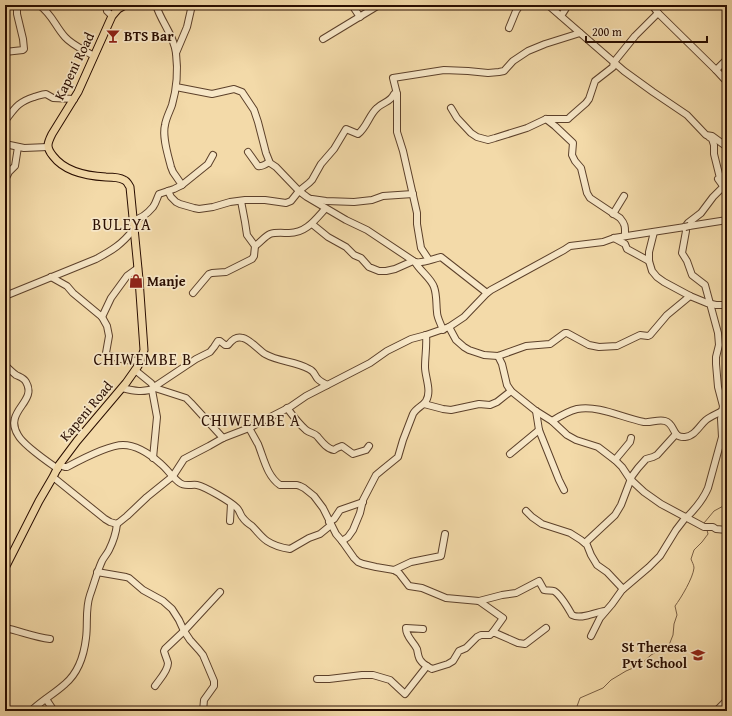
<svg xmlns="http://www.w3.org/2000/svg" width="732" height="716" viewBox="0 0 732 716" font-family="'Gentium Book Plus',serif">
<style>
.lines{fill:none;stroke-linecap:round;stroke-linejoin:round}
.stream{stroke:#795e43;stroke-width:1}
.minor-casing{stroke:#5c402a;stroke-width:8}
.major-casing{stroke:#290d00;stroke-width:9}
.minor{stroke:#f7e7c7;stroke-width:6}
.major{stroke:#f3daa9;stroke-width:7}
.minor-bridge-casing{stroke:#5c402a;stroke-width:8;stroke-linecap:butt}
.minor-bridge{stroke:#f7e7c7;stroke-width:6}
.labels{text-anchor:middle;stroke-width:3.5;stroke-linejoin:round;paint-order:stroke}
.poi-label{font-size:14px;font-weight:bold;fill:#290d00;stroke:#f7e7c7;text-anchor:start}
.street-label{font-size:14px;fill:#290d00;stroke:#f7e7c7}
.quarter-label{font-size:16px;letter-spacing:1px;fill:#290d00;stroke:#f7e7c7}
</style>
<rect width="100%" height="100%" fill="#f3daa9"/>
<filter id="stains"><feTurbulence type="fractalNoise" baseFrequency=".005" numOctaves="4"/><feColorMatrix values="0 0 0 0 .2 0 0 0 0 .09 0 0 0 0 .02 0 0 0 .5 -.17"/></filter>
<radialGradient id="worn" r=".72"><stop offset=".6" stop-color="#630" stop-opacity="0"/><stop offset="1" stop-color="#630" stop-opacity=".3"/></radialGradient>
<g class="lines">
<g class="stream">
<path d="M704 524V523L714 511 727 504"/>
<path d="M574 711 576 709 580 698 603 688 611 680 626 671 640 665 651 655 669 645 673 635 674 624 677 615 675 606C681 598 693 578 694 568 694 565 692 562 691 559L694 550 702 542 708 534 707 530"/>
</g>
<defs>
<g id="minor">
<path d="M39 5C52 14 55 26 65 37 72 45 84 50 94 56"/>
<path d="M106 5 107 11 112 16"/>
<path d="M156 5C161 22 174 35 176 53 178 70 177 88 172 105 170 111 166 118 165 125 162 137 168 155 171 167L173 172 182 185"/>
<path d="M352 5 360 17"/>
<path d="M548 5 624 71 653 92 687 115 706 135 712 136 727 147"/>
<path d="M652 5 658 13 716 70 727 82"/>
<path d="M561 16 568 5"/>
<path d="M509 28 516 11 520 5"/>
<path d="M323 39 379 5"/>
<path d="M5 52 23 50 24 49 23 39 17 14V5"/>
<path d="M176 53 187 27 192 5"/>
<path d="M716 70 727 59"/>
<path d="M176 87 212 94 234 89 242 92 254 110 258 122 266 153 270 163 276 167 299 191 307 197 346 220 367 230 415 262C420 271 431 278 434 287 437 295 436 304 437 312 437 318 441 324 443 330"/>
<path d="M451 108 457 118 471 133 477 137 488 140 495 138 527 128 546 119H568L570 117 586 103 589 99 595 81 613 67 614 62 635 36 658 13"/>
<path d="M546 119 555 126 573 143 572 155 575 161 581 168 587 193 590 198 620 218C626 225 625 228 625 236"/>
<path d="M5 121C15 108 18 102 34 97 38 96 42 94 46 94L53 98 74 99"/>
<path d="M709 137 712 139 714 145V154L720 178 718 179 723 186"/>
<path d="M5 144 24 148 48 147"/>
<path d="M248 152 258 166C262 167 266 164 269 162"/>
<path d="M5 180 9 172 15 166 18 147"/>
<path d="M168 191 171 197 176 202 180 204 194 208 199 209 213 207 230 202 245 200H265L286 203 291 201 299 191 309 183 312 180 321 164 334 149 346 129 358 134C367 127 369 115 377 108 383 102 391 102 394 94H397"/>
<path d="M312 199 326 201 354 202 372 200 383 196 413 194"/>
<path d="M613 214 624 196"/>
<path d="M133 220C140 219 148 213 153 207 156 203 157 198 159 194L174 189 182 185 208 164 213 155"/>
<path d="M312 224 328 237 346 247 354 255 361 258 369 267 379 271H386L395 269 413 261"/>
<path d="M689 226 727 220"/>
<path d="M654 232 649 252V261L652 271 657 277 664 282 690 296 707 303 716 305H727"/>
<path d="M614 238 625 244 627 249 649 261"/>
<path d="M255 246C260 243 265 236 270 234 276 232 283 233 289 233 306 233 315 220 325 209"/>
<path d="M429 260 421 248 417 224V213L403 151 397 132V94L393 78 444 70 468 71 488 73 499 72 504 71 513 61 528 51 545 44 580 33"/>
<path d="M415 262C423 264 432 259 441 257L487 293"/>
<path d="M51 277 67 286 73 293 102 317 107 326 109 336 106 353 107 355 125 360 140 361"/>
<path d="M193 293 209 274 212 273 226 272 252 259 254 256 255 246 247 235 245 222 241 201"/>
<path d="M5 296 96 259C113 250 122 244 134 229"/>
<path d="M102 317 111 298 127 276 138 268"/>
<path d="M449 327 456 340 464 347 469 350 484 355 498 356 526 346 550 344 565 333H567L589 345 599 347 617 346 640 335 648 336 650 335 667 315 690 296"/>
<path d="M498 356 502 364 507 385 511 391 536 411 552 421 567 435 576 440 598 447 615 460 622 467 630 479 644 492 661 504 704 527H713L716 529 727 530"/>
<path d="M5 365C8 368 12 372 16 375 20 377 24 378 26 382 38 402 3 411 18 435 23 445 48 462 58 469"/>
<path d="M135 370 151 383 155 388 186 398 191 403 223 438"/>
<path d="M154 387 196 359 210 352 214 347 218 341H220L225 345H228C232 340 236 336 243 338 249 339 259 350 265 354 279 362 295 361 309 369 314 371 314 374 317 378 319 381 324 383 327 385"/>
<path d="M122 388C134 391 144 393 155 388"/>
<path d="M152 390 157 417 153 458"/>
<path d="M424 404 443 409 451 410 479 404 490 405 497 402 511 391"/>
<path d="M287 408C293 416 299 424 306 430 310 433 314 433 317 436 322 442 327 449 334 450L337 448 342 446 353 454 366 450 369 446"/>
<path d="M536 411 539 430 559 480 564 490"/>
<path d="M552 421C560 416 569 411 577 409 599 405 623 418 644 422 651 423 658 419 665 421 676 424 671 438 685 437 695 436 699 426 706 420 711 416 717 414 722 411"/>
<path d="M249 428C252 433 255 439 258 444 264 459 267 476 280 485H297L300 486 304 488 314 496 323 508 336 534 342 541 354 558 358 562 363 564 376 567 394 570 399 573 409 586 422 588 446 598 479 601 503 618 493 632"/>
<path d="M510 454 539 430"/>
<path d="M615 460 630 442 631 438"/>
<path d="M59 465 65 467H67C80 460 108 445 123 445 136 445 151 455 161 464 167 469 174 479 180 483 185 487 192 484 197 485 206 487 231 502 237 508 240 511 240 515 243 518 245 521 249 524 252 526 257 531 261 537 267 541 273 545 283 548 290 549L309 538 320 534 331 525"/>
<path d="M53 477 105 519 110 522 117 524 127 516 147 497 173 476 184 459 209 446 223 438 249 428 290 407 306 396 370 363 387 351 411 339 426 335 449 327 464 317 487 293 491 290 564 250 570 246 603 242 614 238 659 231 685 227"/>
<path d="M526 511 532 517 542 524 570 533 581 540 587 545 591 555 597 565 607 572 623 589"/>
<path d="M687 517C696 508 703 500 708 488L722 437 721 419 723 406 718 387 716 364V357L719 345 718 333 705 285 692 275 687 261 682 253 686 231 685 227 688 223 701 213 713 197 727 183"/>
<path d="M230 521 231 504"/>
<path d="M329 522 334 519 340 510 363 502"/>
<path d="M342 541 348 537 353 530 360 513 363 500 376 475 382 470 398 457 403 440 413 414C416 408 423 406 426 401 432 391 425 377 425 367 425 356 427 346 426 335"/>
<path d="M585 543 615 515 621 505 632 476 638 468 646 459 653 457 657 455 676 434"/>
<path d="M394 570 411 562 441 556 445 534"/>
<path d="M97 572 126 577 129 578 143 590 163 601 172 609 179 620 184 631 190 640 199 650 203 655 214 681V686L204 700 203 711"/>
<path d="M479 601 502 595 516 593 539 581 544 590C547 591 551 590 554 591 561 595 568 608 572 615 581 620 595 612 605 611"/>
<path d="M5 628C20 631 34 637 50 639"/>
<path d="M423 629 406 628C406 637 413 641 417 649 418 653 418 658 421 661 424 665 428 667 432 669L448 664 453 661 459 651 466 648 477 637 481 635H490L493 632 518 643 525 644 546 628"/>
<path d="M591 636 600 618 612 604 622 590 649 567 660 556 676 530 686 517"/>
<path d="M317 679H329L362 675H373L390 680 405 694 427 666"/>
<path d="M155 686C159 680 168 671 168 663 167 659 165 655 164 651L165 649 184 631 220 592"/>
<path d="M46 699 54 711"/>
<path d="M31 711C41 701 54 694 65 684 78 673 84 655 86 638 88 624 85 609 90 595 94 584 97 572 102 561 104 557 107 554 109 550 113 542 116 533 117 524"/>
<path d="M716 711 727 700"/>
</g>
<path id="major" d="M5 568 39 501 53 477 59 465 77 441 126 383 138 366 142 356 144 350 139 279 130 187C128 184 127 181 124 180 119 177 112 177 106 177 87 176 65 172 53 156 46 147 47 144 52 134L78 92 112 16 118 9 125 5"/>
</defs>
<use href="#minor" class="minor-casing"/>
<use href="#major" class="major-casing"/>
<use href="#minor" class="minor"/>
<use href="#major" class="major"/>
<defs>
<path id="minor-bridge" d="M685 227 689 226"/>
</defs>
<use href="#minor-bridge" class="minor-bridge-casing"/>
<use href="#minor-bridge" class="minor-bridge"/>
</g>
<defs>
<symbol id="bar-bare" viewBox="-9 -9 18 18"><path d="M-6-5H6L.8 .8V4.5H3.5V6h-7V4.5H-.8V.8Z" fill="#8f2418" stroke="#f7e7c7" stroke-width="2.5" paint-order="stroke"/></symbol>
<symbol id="shop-bare" viewBox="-9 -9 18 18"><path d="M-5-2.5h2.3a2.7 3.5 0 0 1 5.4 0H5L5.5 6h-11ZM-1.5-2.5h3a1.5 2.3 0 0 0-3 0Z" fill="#8f2418" stroke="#f7e7c7" stroke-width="2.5" paint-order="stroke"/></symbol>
<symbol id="school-bare" viewBox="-9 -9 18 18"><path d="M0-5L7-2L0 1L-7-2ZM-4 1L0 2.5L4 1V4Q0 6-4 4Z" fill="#8f2418" stroke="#f7e7c7" stroke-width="2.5" paint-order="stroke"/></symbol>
</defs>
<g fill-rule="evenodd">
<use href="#bar-bare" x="103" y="26" width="20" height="20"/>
<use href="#shop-bare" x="126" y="271" width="20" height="20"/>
<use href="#school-bare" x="688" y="645" width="20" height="20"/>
</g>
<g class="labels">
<g class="poi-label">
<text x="124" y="41">BTS Bar</text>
<text x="147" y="286">Manje</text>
<text x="687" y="652" text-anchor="end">St Theresa<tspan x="687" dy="16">Pvt School</tspan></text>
</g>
<g class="street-label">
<text transform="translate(74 66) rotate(-64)" y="5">Kapeni Road</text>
<text transform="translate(86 411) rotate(-50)" y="5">Kapeni Road</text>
</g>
<g class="quarter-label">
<text x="122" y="230">BULEYA</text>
<text x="143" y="365">CHIWEMBE B</text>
<text x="251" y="426">CHIWEMBE A</text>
</g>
</g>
<rect width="732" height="716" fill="none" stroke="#f3daa9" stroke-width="20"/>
<rect x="6" y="6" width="720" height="704" fill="none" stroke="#290d00" stroke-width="2"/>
<rect x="10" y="10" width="712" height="696" fill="none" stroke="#290d00"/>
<path d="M586 36v6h121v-6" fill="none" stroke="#290d00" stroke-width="2"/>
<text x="592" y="36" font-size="12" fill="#290d00" stroke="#f7e7c7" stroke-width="3" paint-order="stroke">200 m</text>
<rect width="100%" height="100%" filter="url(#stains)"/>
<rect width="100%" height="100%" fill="url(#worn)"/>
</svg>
